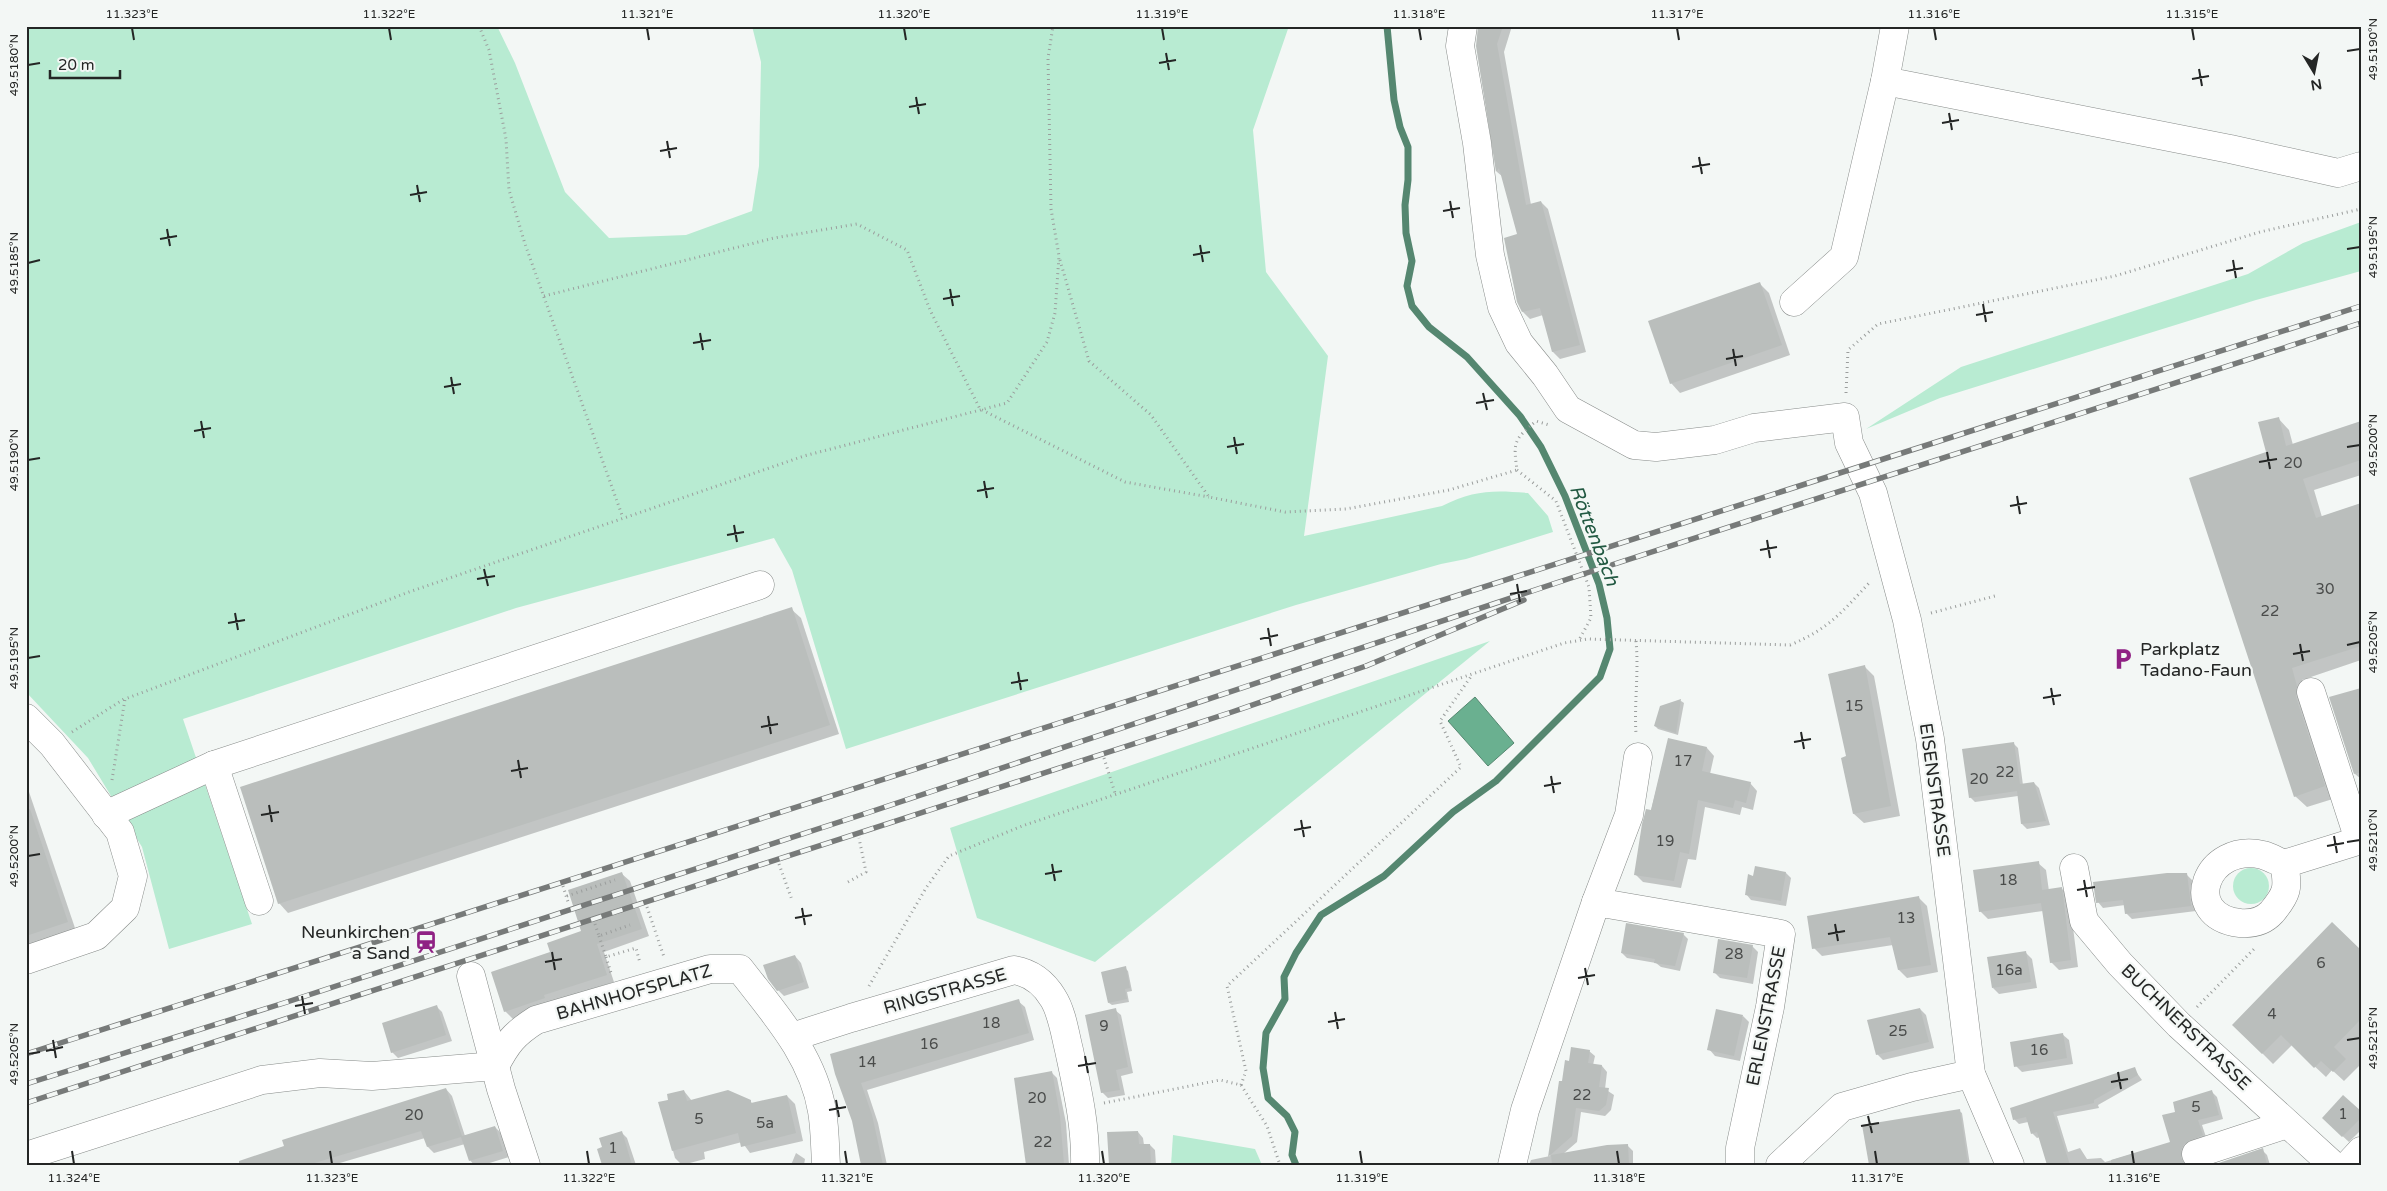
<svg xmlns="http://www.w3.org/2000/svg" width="2387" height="1191" viewBox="0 0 2387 1191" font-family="'Varela Round',sans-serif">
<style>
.green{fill:#b8ebd2}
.water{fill:#6ab090;stroke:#558770}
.shadow{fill:#0003}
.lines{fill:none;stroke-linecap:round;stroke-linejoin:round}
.stream{stroke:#558770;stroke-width:7}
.building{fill:#babebc}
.minor-casing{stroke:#878b89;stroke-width:29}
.path{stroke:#9b9e9d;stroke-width:3;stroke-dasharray:1 4;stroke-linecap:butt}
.minor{stroke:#fff;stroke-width:28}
.rail-casing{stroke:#777a79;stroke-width:5.5}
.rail{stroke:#f3f7f5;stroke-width:4;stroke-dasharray:11;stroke-linecap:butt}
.ticks{fill:none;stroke:#242625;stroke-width:2}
.labels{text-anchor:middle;stroke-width:4.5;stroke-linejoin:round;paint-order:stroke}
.number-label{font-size:15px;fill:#4a4c4b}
.poi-label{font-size:18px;fill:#242625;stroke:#f3f7f5;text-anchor:start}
.street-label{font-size:18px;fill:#242625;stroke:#f3f7f5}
.water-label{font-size:19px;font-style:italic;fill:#225942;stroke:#f3f7f5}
.neatline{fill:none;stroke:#242625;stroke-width:2}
.ticks-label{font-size:12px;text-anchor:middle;fill:#242625}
</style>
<rect width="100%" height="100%" fill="#f3f7f5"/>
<g class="green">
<path d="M26 26H497L515 63 565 192 609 238 686 235 752 211 759 166 761 62 752 26H1289L1253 130 1266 272 1328 356 1304 536 1442 506C1474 490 1493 490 1528 493L1548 516 1553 532 1466 559 1441 564 1296 605 846 749 792 570 774 538 516 608 183 719 252 924 169 949 142 847 88 758 26 692Z"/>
<path d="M2361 222V271L2256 300 1940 398 1866 429 1961 367 2248 274 2303 243Z"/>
<path d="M1490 641 1095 962 977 918 950 828Z"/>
<circle cx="2251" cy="886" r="18"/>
<path d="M1173 1135 1255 1149 1262 1165H1171Z"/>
</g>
<path class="water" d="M1475 697 1514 743 1488 766 1448 721Z"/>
<g class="shadow">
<path d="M1480 26H1512L1504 52 1531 205 1541 202 1548 209 1586 352 1560 359 1553 352 1543 315 1530 319 1523 312 1518 235 1503 177 1497 172 1477 46Z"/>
<path d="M1759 283 1769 293 1790 355 1680 393 1671 383Z"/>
<path d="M2278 418 2289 430 2293 445 2361 422V475L2314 490 2322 517 2361 505V660L2302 680 2336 798 2307 807 2295 796 2268 453Z"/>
<path d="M791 609 801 618 839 734 288 913 279 903Z"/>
<path d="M1865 667 1874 676 1900 816 1864 823 1854 814 1842 759 1848 757Z"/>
<path d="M2361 690V779L2355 774Z"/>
<path d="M1681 701 1684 703 1678 735 1658 729 1655 726 1661 707Z"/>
<path d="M1669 739 1707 748 1714 756 1710 774 1750 783 1757 791 1753 810 1742 807 1740 815 1705 807 1696 860 1688 859 1681 888 1643 882 1635 874Z"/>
<path d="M2013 743 2018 748 2023 785 2034 783 2039 788 2050 825 2027 829 2022 824 2018 796 1975 802 1970 797Z"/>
<path d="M26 783 76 931 26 948Z"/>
<path d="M2038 863 2046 870 2049 891 2061 888 2069 896 2078 967 2059 970 2051 962 2043 911 1988 919 1980 911Z"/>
<path d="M1786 873 1791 878 1786 906 1751 900 1746 894 1754 877Z"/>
<path d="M622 874 630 881 649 936 604 952 614 982 551 1002 552 1006 513 1019 505 1011 583 932Z"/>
<path d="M2186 874 2192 880 2196 911 2132 919 2126 913 2125 905 2103 908 2098 902Z"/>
<path d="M1919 898 1927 906 1938 972 1907 978 1899 970 1893 945 1822 956 1814 948Z"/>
<path d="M1683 934 1688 939 1680 971 1661 967 1656 963 1627 958 1622 953Z"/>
<path d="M1752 946 1758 952 1753 984 1720 978 1714 972Z"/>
<path d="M2026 953 2032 959 2037 988 1999 994 1993 988Z"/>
<path d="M795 956 801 963 809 988 784 996 778 990Z"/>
<path d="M1125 968 1128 971 1132 991 1127 992 1129 1002 1112 1005 1109 1003Z"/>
<path d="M2361 991V1064L2344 1081 2332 1070 2326 1077 2292 1045 2273 1064 2234 1025Z"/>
<path d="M1018 1001 1025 1007 1034 1040 867 1090 878 1123 887 1165H862L853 1120 836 1074Z"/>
<path d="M436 1006 442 1012 452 1041 398 1058 392 1052Z"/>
<path d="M1920 1009 1926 1015 1934 1048 1883 1060 1877 1054Z"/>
<path d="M1115 1010 1121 1015 1133 1073 1121 1076 1125 1095 1108 1098 1102 1092Z"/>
<path d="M1743 1016 1749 1022 1740 1061 1715 1056 1709 1049Z"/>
<path d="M2062 1034 2069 1040 2073 1064 2022 1072 2016 1066Z"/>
<path d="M1589 1051 1595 1056 1593 1065 1602 1066 1607 1072 1605 1089 1614 1095 1611 1110 1605 1116 1581 1112 1577 1142 1563 1154 1627 1145 1633 1151V1165H1529L1531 1160 1550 1156 1560 1082H1563L1570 1062Z"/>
<path d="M2134 1069 2142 1080 2098 1105 2099 1108 2057 1116 2068 1152 2080 1148 2087 1159 2101 1158 2105 1162 2171 1143 2177 1112 2212 1092 2217 1097 2223 1119 2202 1125 2207 1140 2185 1157 2186 1165H2049L2040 1137 2037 1138 2032 1133 2028 1122 2019 1124 2014 1119Z"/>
<path d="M1051 1072 1057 1078 1066 1123 1069 1165H1026Z"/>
<path d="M446 1089 452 1096 465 1136 495 1127 501 1133 509 1157 483 1165H474L470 1160 465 1144 434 1153 428 1147 425 1138 333 1165H274Z"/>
<path d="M684 1091 692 1101H750L753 1104 787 1096 795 1104 803 1141 750 1153 742 1142 704 1152 705 1159 682 1165 675 1158 660 1103 669 1100Z"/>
<path d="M1959 1111 1962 1113 1970 1165H1869Z"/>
<path d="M2361 1113V1130L2349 1142 2323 1118Z"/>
<path d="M621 1132 627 1138 636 1165H604Z"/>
<path d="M1138 1132 1143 1138 1144 1145H1150L1155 1150 1156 1165H1110Z"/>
<path d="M2262 1150 2267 1155 2270 1165H2217Z"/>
<path d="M796 1153 805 1159 804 1165H791Z"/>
</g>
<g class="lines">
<path class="stream" d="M1296 1165 1292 1155 1295 1132 1287 1116 1268 1098 1263 1068 1266 1033 1285 999 1284 977 1296 953 1321 915 1384 876 1453 812 1496 781 1600 677 1610 649 1607 618 1599 584 1565 496 1541 447 1520 416 1467 357 1429 327 1412 306 1407 286 1412 261 1406 233 1405 205 1408 180V147L1400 127 1394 100 1387 26"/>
</g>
<g class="building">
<path d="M1478 26H1503L1497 44 1526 205 1541 201 1580 345 1552 352 1540 308 1522 312 1517 302 1504 238 1517 234 1499 168 1496 172 1476 46Z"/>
<path d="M1760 282 1782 345 1670 384 1648 321Z"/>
<path d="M2279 417 2286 446 2361 421V460L2303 479 2316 518 2361 503V646L2292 668 2297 686 2296 697 2325 786 2294 797 2189 478 2266 452 2258 422Z"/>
<path d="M792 607 830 725 278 904 240 787Z"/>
<path d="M1865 665 1891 806 1853 814 1841 758 1846 756 1828 674Z"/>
<path d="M2361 688V772L2354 774 2329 697Z"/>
<path d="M1681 699 1676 733 1654 726 1660 706Z"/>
<path d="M1668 738 1707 747 1702 771 1751 782 1746 803 1735 800 1733 808 1698 800 1689 854 1680 852 1674 881 1634 875 1642 824 1646 809 1651 810Z"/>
<path d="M2014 742 2020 784 2034 782 2046 821 2021 824 2017 791 1969 798 1962 749Z"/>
<path d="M26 809H30L68 922 26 936Z"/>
<path d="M2039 861 2042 890 2062 887 2071 960 2050 963 2041 903 1979 912 1973 870Z"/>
<path d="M1755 866 1786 872 1781 901 1745 895 1748 874 1753 876Z"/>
<path d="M622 872 642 929 597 944 607 975 544 995 545 998 504 1012 491 972 550 952 547 943 581 931 568 890Z"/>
<path d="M2167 873H2187L2191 906 2125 914 2123 900 2096 903 2093 882Z"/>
<path d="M1919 896 1931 965 1898 970 1890 937 1812 949 1807 916Z"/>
<path d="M2332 922 2361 950V1019L2334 1047 2346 1059 2333 1072 2321 1061 2314 1068 2281 1035 2262 1054 2232 1025Z"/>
<path d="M1626 923 1684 933 1675 966 1654 963 1655 959 1621 953Z"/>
<path d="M1718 939 1753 945 1747 978 1713 973Z"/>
<path d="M2026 951 2031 982 1992 988 1987 957Z"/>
<path d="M795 955 804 982 777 991 768 979 763 965Z"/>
<path d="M1126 966 1130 988 1125 989 1127 999 1108 1003 1101 972Z"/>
<path d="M1019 999 1029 1033 861 1083 872 1115 883 1165H861L852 1121 835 1074 830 1054Z"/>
<path d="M437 1005 446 1035 391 1053 382 1023Z"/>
<path d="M1116 1008 1128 1067 1116 1070 1120 1090 1101 1093 1085 1015Z"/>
<path d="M1920 1008 1929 1042 1876 1055 1867 1020Z"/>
<path d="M1716 1009 1743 1015 1734 1056 1707 1050Z"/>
<path d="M2063 1033 2067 1058 2014 1067 2010 1042Z"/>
<path d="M1571 1047 1590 1050 1588 1063 1602 1065 1599 1087 1609 1088 1606 1105 1599 1111 1576 1108 1572 1136 1548 1157 1559 1081H1562L1565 1060 1569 1061Z"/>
<path d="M2135 1067 2138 1075 2094 1100V1103L2053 1112 2070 1165H2047L2037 1132 2031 1134 2026 1117 2013 1120 2010 1108Z"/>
<path d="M1052 1071 1060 1116 1064 1165H1026L1014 1078Z"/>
<path d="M446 1088 462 1136 495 1126 503 1151 469 1161 461 1137 427 1147 421 1131 308 1165H239V1161L284 1146 282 1140Z"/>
<path d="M684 1090 687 1101 728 1090 751 1100V1103L787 1095 796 1133 741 1147 738 1133 672 1151 658 1102 668 1100 667 1094Z"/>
<path d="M2212 1090 2219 1115 2198 1120 2203 1135 2184 1144 2181 1151V1158L2185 1165H2111V1160L2170 1142 2162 1115 2175 1112 2173 1102Z"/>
<path d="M2343 1095 2361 1111V1118L2342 1137 2322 1118Z"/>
<path d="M1960 1109 1968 1165H1869L1862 1125Z"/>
<path d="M622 1131 632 1165H602L597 1149 602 1147 599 1138Z"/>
<path d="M1138 1131 1139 1144H1150L1151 1165H1109L1107 1132Z"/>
<path d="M1628 1144 1629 1165H1552L1551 1155 1607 1145Z"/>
<path d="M2263 1148 2267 1165H2213Z"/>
</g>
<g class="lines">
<defs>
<g id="minor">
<path d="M1463 26 1460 46 1477 143 1490 255 1502 307 1519 343 1545 375 1568 409 1634 445 1656 447 1715 440 1754 428 1845 417 1849 443 1873 493 1907 620 1930 739 1971 1074 2010 1165"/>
<path d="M1895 26 1885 81 2230 149 2338 173 2361 166"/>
<path d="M1794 302 1844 257 1885 81"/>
<path d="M2311 692 2359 840"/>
<path d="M26 718 52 744 120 832 133 876 125 908 96 936 26 960"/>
<path d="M214 765 259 901"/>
<path d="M106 815 214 765 760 585"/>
<path d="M2284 864C2289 888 2287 894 2272 912 2263 922 2252 924 2240 923 2179 916 2206 841 2263 855 2270 857 2277 861 2284 864L2361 840"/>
<path d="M2074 868 2084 921 2120 964 2179 1025 2333 1165"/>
<path d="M1596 902 1629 815 1638 757"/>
<path d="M471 976 501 1089 526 1165"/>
<path d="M792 1037 851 1018 1014 970C1031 973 1044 983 1053 998 1062 1012 1065 1034 1069 1050 1077 1088 1086 1126 1085 1165"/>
<path d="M495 1066C507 1043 514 1034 536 1020L710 969H740C773 1012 813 1055 822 1111 825 1128 825 1147 826 1165"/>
<path d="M2196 1154 2287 1124"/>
<path d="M26 1156 262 1080 320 1073 372 1076 495 1066"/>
<path d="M1512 1165 1525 1110 1596 902 1781 934 1770 1007 1740 1148V1165"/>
<path d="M1780 1165 1842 1107 1912 1087 1971 1074"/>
<path d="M2348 1165 2361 1151"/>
</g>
</defs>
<use href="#minor" class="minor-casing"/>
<g class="path">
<path d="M479 26 489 50 506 139 509 190 525 244 623 518"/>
<path d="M1060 260 1089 361 1151 415 1209 497 1285 512 1346 509 1449 490 1517 470C1513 441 1514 440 1536 421L1549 425"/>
<path d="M544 296 774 238 857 224 907 250 930 310 980 409 1125 482 1209 497"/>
<path d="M1846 393 1848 350 1878 324 2115 276 2260 232 2361 209"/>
<path d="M1517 470 1556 501 1589 587 1591 618 1579 640"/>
<path d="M1931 613 1995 596"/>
<path d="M1636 641C1639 673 1634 703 1636 734"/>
<path d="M72 732 124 699"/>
<path d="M1104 758 1115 793"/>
<path d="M112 780 125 699 409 592 804 456 1007 403 1047 342 1055 313 1059 256 1051 209 1048 58 1053 26"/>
<path d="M779 864 792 900"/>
<path d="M848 882 866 872 859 838"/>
<path d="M563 886 569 905"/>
<path d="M567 896 615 880"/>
<path d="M647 907 664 957"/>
<path d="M595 924 599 936 630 925"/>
<path d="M599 936 606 957 636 948 640 963"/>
<path d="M606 957 611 973"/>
<path d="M869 986 926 888 949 856 1022 826 1564 643 1588 639 1790 645C1829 629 1842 612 1870 582"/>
<path d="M2197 1007 2254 949"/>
<path d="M1241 1085 1246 1071 1227 986 1461 767 1440 721 1472 675"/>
<path d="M1104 1103 1220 1080 1241 1085 1267 1126 1280 1165"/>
</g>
<use href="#minor" class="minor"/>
<defs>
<g id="rail">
<path d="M26 1054 2361 306"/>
<path d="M26 1084 287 1002 870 812 1568 579 2361 323"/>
<path d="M26 1103 1232 712 1366 666 1524 600"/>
</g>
</defs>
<use href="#rail" class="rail-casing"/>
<use href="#rail" class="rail"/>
</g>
<path class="ticks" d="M132 28 134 40M389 28 391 40M647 28 649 40M904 28 906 40M1162 28 1164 40M1419 28 1421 40M1677 28 1679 40M1934 28 1936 40M2192 28 2194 40M2347 51 2360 49M1166 53 1169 70M1159 63 1176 60M28 65 40 63M2199 69 2202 86M2192 79 2209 76M916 97 919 114M909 107 926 104M1949 113 1952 130M1942 123 1959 120M667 141 670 158M660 151 677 148M1699 157 1702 174M1692 167 1710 164M417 185 420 202M410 195 427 192M1450 201 1453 218M1443 211 1460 208M167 229 170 246M160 239 177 236M1200 245 1203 262M2347 249 2360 247M1193 255 1210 252M2233 260 2236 278M28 263 40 260M2226 271 2243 268M950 289 953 306M943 299 960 296M1983 304 1986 322M1976 315 1993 312M700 333 703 350M693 343 711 340M1733 349 1736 366M1726 359 1743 356M451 377 454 394M444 387 461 384M1483 393 1487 410M1476 403 1494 400M201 421 204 438M194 431 211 428M1234 437 1237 454M1227 447 1244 444M2347 447 2360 445M2267 452 2270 469M28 460 40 458M2259 462 2277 459M984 481 987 498M977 491 994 488M2017 496 2020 514M2010 506 2027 503M734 525 737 542M727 535 744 532M1767 540 1770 558M1760 550 1777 547M484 569 488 586M477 579 495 576M1517 584 1520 602M1510 594 1527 591M235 613 238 630M228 623 245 620M1268 628 1271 646M1260 639 1278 635M2300 644 2303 661M2347 645 2360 642M2293 654 2310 651M28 658 40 656M1018 672 1021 690M1011 683 1028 680M2051 688 2054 705M2043 698 2061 695M768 716 771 734M761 727 778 724M1801 732 1804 749M1794 742 1811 739M518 760 521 778M511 771 528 768M1551 776 1554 793M1544 786 1561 783M269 805 272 822M261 815 279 812M1301 820 1304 837M1294 830 1311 827M2334 836 2337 853M2347 842 2360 840M2327 846 2344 843M28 856 40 854M1052 864 1055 881M1045 874 1062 871M2084 880 2087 897M2077 890 2095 887M802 908 805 925M795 918 812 915M1835 924 1838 941M1828 934 1845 931M552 952 555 970M545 962 562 959M1585 968 1588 985M1578 978 1595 975M302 996 305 1014M295 1006 313 1003M1335 1012 1338 1029M1328 1022 1345 1019M53 1040 56 1058M2347 1040 2360 1038M46 1051 63 1047M28 1054 40 1052M1085 1056 1088 1073M1078 1066 1096 1063M2118 1072 2121 1089M2111 1082 2128 1079M836 1100 839 1117M829 1110 846 1107M1868 1116 1872 1133M1861 1126 1879 1123M72 1151 74 1164M330 1151 332 1164M587 1151 589 1164M845 1151 847 1164M1102 1151 1104 1164M1360 1151 1362 1164M1617 1151 1619 1164M1875 1151 1877 1164M2132 1151 2134 1164"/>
<defs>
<symbol id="parking-bare" viewBox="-9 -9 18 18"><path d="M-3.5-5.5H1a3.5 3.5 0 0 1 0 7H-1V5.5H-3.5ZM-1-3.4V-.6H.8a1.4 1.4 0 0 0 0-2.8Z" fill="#8f2184" stroke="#f3f7f5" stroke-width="2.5" paint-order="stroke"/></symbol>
<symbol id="station-bare" viewBox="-9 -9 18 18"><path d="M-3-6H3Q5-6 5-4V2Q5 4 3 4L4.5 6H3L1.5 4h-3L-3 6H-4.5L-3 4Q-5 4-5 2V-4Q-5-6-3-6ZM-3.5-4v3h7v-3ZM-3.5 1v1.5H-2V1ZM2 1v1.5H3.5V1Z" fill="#8f2184" stroke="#f3f7f5" stroke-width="2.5" paint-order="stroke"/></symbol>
</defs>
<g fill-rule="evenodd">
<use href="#parking-bare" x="2107" y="643" width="32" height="32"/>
<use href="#station-bare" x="410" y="926" width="32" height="32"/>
</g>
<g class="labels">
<g class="number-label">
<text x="2293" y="468">20</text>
<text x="2325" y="594">30</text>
<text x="2270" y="616">22</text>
<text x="1854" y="711">15</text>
<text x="1683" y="766">17</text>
<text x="2005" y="777">22</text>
<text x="1979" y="784">20</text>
<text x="1665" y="846">19</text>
<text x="2008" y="885">18</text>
<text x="1906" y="923">13</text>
<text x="1734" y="959">28</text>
<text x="2321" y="968">6</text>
<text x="2009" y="975">16a</text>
<text x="2272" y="1019">4</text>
<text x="991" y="1028">18</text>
<text x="1104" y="1031">9</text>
<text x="1898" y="1036">25</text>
<text x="929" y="1049">16</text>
<text x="2039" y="1055">16</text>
<text x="867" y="1067">14</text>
<text x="1582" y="1100">22</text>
<text x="1037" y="1103">20</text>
<text x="2196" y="1112">5</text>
<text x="2343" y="1119">1</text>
<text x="414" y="1120">20</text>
<text x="699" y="1124">5</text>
<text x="765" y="1128">5a</text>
<text x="1043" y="1147">22</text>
<text x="613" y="1153">1</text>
</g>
<g class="poi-label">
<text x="2140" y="655">Parkplatz<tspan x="2140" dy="21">Tadano-Faun</tspan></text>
<text x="410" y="938" text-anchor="end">Neunkirchen<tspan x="410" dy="21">a Sand</tspan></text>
</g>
<g class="street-label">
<text transform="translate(1935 790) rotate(82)" y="6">EISENSTRASSE</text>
<text transform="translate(945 991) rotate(-16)" y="6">RINGSTRASSE</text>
<text transform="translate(634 992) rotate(-16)" y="6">BAHNHOFSPLATZ</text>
<text transform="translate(1766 1016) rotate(-79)" y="6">ERLENSTRASSE</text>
<text transform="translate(2186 1027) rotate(44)" y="6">BUCHNERSTRASSE</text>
</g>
<g class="water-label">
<text transform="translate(1595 535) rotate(69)" y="7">Röttenbach</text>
</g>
</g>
<rect width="2387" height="1191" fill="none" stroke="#f3f7f5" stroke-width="55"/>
<g transform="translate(2314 72) rotate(170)" stroke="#f3f7f5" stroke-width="4" paint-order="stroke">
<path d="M0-4L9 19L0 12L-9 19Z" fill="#242625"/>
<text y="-8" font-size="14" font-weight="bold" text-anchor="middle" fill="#242625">N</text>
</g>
<path d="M50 70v8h70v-8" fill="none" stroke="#242625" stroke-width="2.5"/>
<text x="58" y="70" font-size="15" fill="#242625" stroke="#f3f7f5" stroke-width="4" paint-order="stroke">20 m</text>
<rect x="28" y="28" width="2332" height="1136" class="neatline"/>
<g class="ticks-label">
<text x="132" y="18">11.323°E</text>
<text x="389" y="18">11.322°E</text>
<text x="647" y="18">11.321°E</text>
<text x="904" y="18">11.320°E</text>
<text x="1162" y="18">11.319°E</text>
<text x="1419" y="18">11.318°E</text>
<text x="1677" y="18">11.317°E</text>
<text x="1934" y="18">11.316°E</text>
<text x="2192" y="18">11.315°E</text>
<text transform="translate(2373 49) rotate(-90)" y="4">49.5190°N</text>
<text transform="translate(14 65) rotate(-90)" y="4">49.5180°N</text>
<text transform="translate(2373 247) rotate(-90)" y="4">49.5195°N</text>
<text transform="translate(14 263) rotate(-90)" y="4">49.5185°N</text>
<text transform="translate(2373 445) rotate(-90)" y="4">49.5200°N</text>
<text transform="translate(14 460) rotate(-90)" y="4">49.5190°N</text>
<text transform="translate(2373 642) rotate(-90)" y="4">49.5205°N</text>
<text transform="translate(14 658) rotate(-90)" y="4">49.5195°N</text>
<text transform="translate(2373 840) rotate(-90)" y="4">49.5210°N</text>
<text transform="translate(14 856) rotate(-90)" y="4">49.5200°N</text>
<text transform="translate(2373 1038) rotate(-90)" y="4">49.5215°N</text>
<text transform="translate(14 1054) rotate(-90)" y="4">49.5205°N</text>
<text x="74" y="1182">11.324°E</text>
<text x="332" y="1182">11.323°E</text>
<text x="589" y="1182">11.322°E</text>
<text x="847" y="1182">11.321°E</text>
<text x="1104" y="1182">11.320°E</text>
<text x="1362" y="1182">11.319°E</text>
<text x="1619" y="1182">11.318°E</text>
<text x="1877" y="1182">11.317°E</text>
<text x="2134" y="1182">11.316°E</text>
</g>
</svg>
